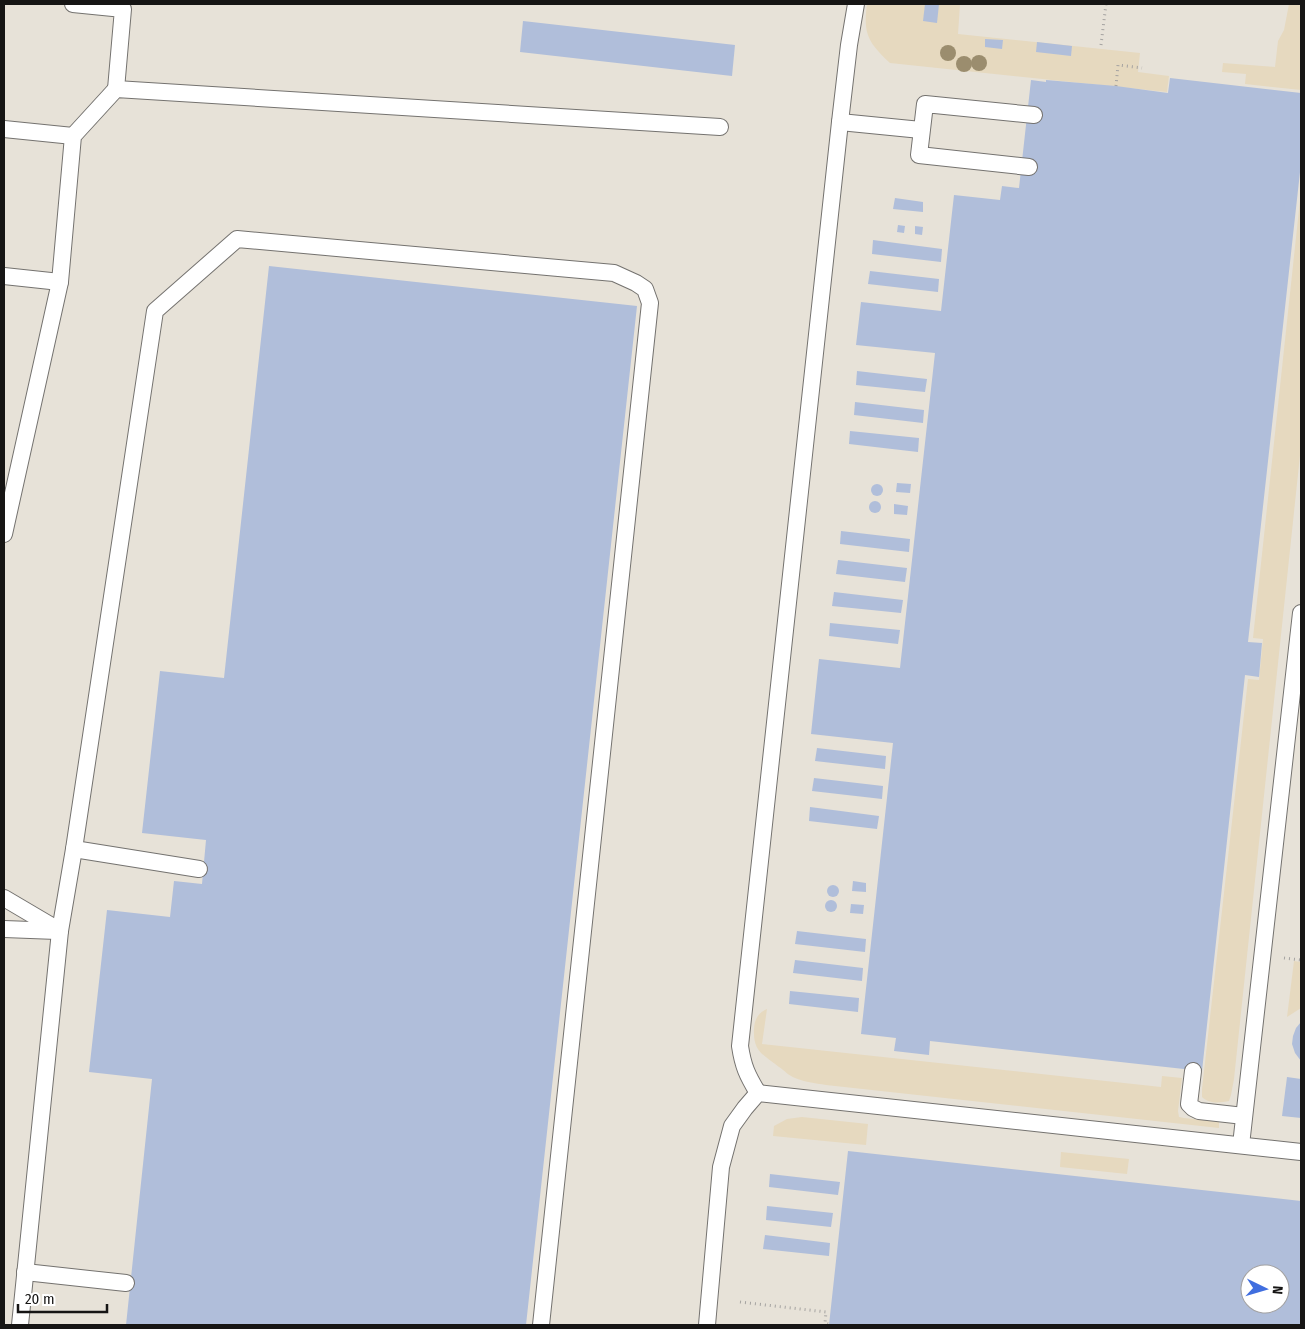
<svg xmlns="http://www.w3.org/2000/svg" width="1305" height="1329" viewBox="0 0 1305 1329" font-family="'Fira Sans Condensed',sans-serif">
<style>
.built{fill:#e7e2d8;fill-rule:evenodd}
.green{fill:#e6d9bf}
.building{fill:#b0beda;fill-rule:evenodd}
.lines{fill:none;stroke-linecap:round;stroke-linejoin:round}
.lane-casing{stroke:#74726f;stroke-width:18}
.path{stroke:#a5a3a1;stroke-width:3;stroke-dasharray:1 4;stroke-linecap:butt}
.lane{stroke:#fff;stroke-width:16}
.tree{fill:#9b8d6e}
</style>
<rect width="100%" height="100%" fill="#f0eeeb"/>
<path class="built" d="M4 4H1301V1325H4ZM1250 1274H1280V1304H1250Z"/>
<g class="green">
<path d="M867 4H960L958 34 1140 53 1138 72 1169 76 1167 92 890 63C868 42 863 34 867 4Z"/>
<path d="M1289 4H1301V90L1245 84 1246 74 1222 72 1223 63 1275 67 1278 41 1284 30Z"/>
<path d="M1301 191V446L1234 1079 1231 1095 1229 1101C1220 1103 1209 1104 1202 1097V1089L1248 679 1259 680 1263 639 1253 638Z"/>
<path d="M1294 961 1301 962V1008L1287 1017Z"/>
<path d="M767 1009 762 1044 1161 1087 1162 1076 1182 1078 1178 1111 1179 1117 1184 1118 1219 1122V1128L826 1085C815 1083 804 1082 795 1078 789 1076 784 1070 779 1067 764 1055 753 1052 754 1030 754 1020 758 1013 767 1009Z"/>
<path d="M802 1117 868 1124 866 1145 773 1136 774 1126 787 1119Z"/>
<path d="M1061 1152 1129 1159 1127 1174 1060 1167Z"/>
</g>
<g class="building">
<path d="M925 4H939L937 23 923 21Z"/>
<path d="M523 21 735 45 732 76 520 52Z"/>
<path d="M985 39 1003 40 1002 49 985 47Z"/>
<path d="M1037 42 1072 46 1071 56 1036 52Z"/>
<path d="M1170 78 1301 93V163L1248 642 1262 643 1259 677 1245 675 1202 1071 930 1041 929 1055 894 1051 896 1038 861 1034 893 743 811 734 819 659 900 668 935 353 856 345 861 302 941 311 954 195 1000 200 1002 186 1019 188 1031 80 1046 82V80L1116 86 1168 93Z"/>
<path d="M895 198 923 202V212L893 209Z"/>
<path d="M898 225 905 226 904 233 897 232Z"/>
<path d="M915 226 923 227 922 235 915 234Z"/>
<path d="M873 240 942 249 941 262 872 254Z"/>
<path d="M269 266 637 306 526 1325H126L152 1079 89 1072 107 910 170 917 174 881 202 884 206 840 142 833 160 671 224 678Z"/>
<path d="M870 271 939 279 938 292 868 284Z"/>
<path d="M857 371 927 379 925 392 856 385Z"/>
<path d="M855 402 924 410 923 423 854 415Z"/>
<path d="M850 431 919 438 918 452 849 444Z"/>
<path d="M897 483 911 484 910 493 896 492Z"/>
<circle cx="877" cy="490" r="6"/>
<circle cx="875" cy="507" r="6"/>
<path d="M894 504 908 506 907 515 894 514Z"/>
<path d="M841 531 910 539 909 552 840 544Z"/>
<path d="M838 560 907 568 905 582 836 574Z"/>
<path d="M834 592 903 600 901 613 832 606Z"/>
<path d="M830 623 900 630 898 644 829 636Z"/>
<path d="M817 748 886 756 885 769 815 761Z"/>
<path d="M814 778 883 786 882 799 812 791Z"/>
<path d="M810 807 879 816 877 829 809 821Z"/>
<path d="M853 881 866 883V892L852 891Z"/>
<circle cx="833" cy="891" r="6"/>
<circle cx="831" cy="906" r="6"/>
<path d="M851 904 864 905 863 914 850 913Z"/>
<path d="M797 931 866 939 865 952 795 944Z"/>
<path d="M795 960 863 968 862 981 793 973Z"/>
<path d="M790 991 859 998 858 1012 789 1004Z"/>
<path d="M1301 1022V1061L1295 1053 1292 1044 1293 1036 1296 1028Z"/>
<path d="M1287 1077 1301 1079V1118L1282 1116Z"/>
<path d="M848 1151 1301 1201V1325H829ZM1250 1274H1280V1304H1250Z"/>
<path d="M770 1174 840 1182 838 1195 769 1187Z"/>
<path d="M767 1206 833 1213 831 1227 766 1220Z"/>
<path d="M765 1235 830 1243 829 1256 763 1249Z"/>
</g>
<g class="lines">
<defs>
<g id="lane">
<path d="M73 4 123 9 116 89"/>
<path d="M840 122 921 130"/>
<path d="M4 129 73 136"/>
<path d="M1029 167 919 155 925 104 1034 115"/>
<path d="M4 276 60 282"/>
<path d="M4 534 60 282 73 136 116 89 720 127"/>
<path d="M74 849 199 869"/>
<path d="M4 898 60 931"/>
<path d="M4 929 57 931"/>
<path d="M1193 1071 1189 1104 1193 1108 1199 1111 1244 1116"/>
<path d="M758 1093C747 1075 743 1066 740 1046L840 122 849 45 856 4"/>
<path d="M1241 1145 1301 613"/>
<path d="M25 1272 126 1283"/>
<path d="M20 1325 60 931 74 849 155 311 237 239 614 273 636 283 645 289 650 303 541 1325"/>
<path d="M707 1325 721 1167 732 1126 745 1108 758 1093 1301 1152"/>
</g>
</defs>
<use href="#lane" class="lane-casing"/>
<g class="path">
<path d="M1101 45 1106 4"/>
<path d="M1116 86 1118 65 1142 68"/>
<path d="M1284 958 1301 960"/>
<path d="M740 1302 826 1312 825 1323 828 1324"/>
</g>
<use href="#lane" class="lane"/>
</g>
<g class="tree">
<circle cx="948" cy="53" r="8"/>
<circle cx="979" cy="63" r="8"/>
<circle cx="964" cy="64" r="8"/>
</g>
<rect width="1305" height="1329" fill="none" stroke="#161514" stroke-width="10"/>
<g transform="translate(1265 1289) rotate(95)"><circle r="24" fill="#ffffff" stroke="#a2a1a1"/>
<path d="M0-4L9 19L0 12L-9 19Z" fill="#406edf"/>
<text y="-8" font-size="14" font-weight="bold" text-anchor="middle" fill="#161514">N</text>
</g>
<path d="M18 1304v8h89v-8" fill="none" stroke="#161514" stroke-width="2.5"/>
<text x="25" y="1304" font-size="15" fill="#161514" stroke="#ffffff" stroke-width="4" paint-order="stroke">20 m</text>
</svg>
